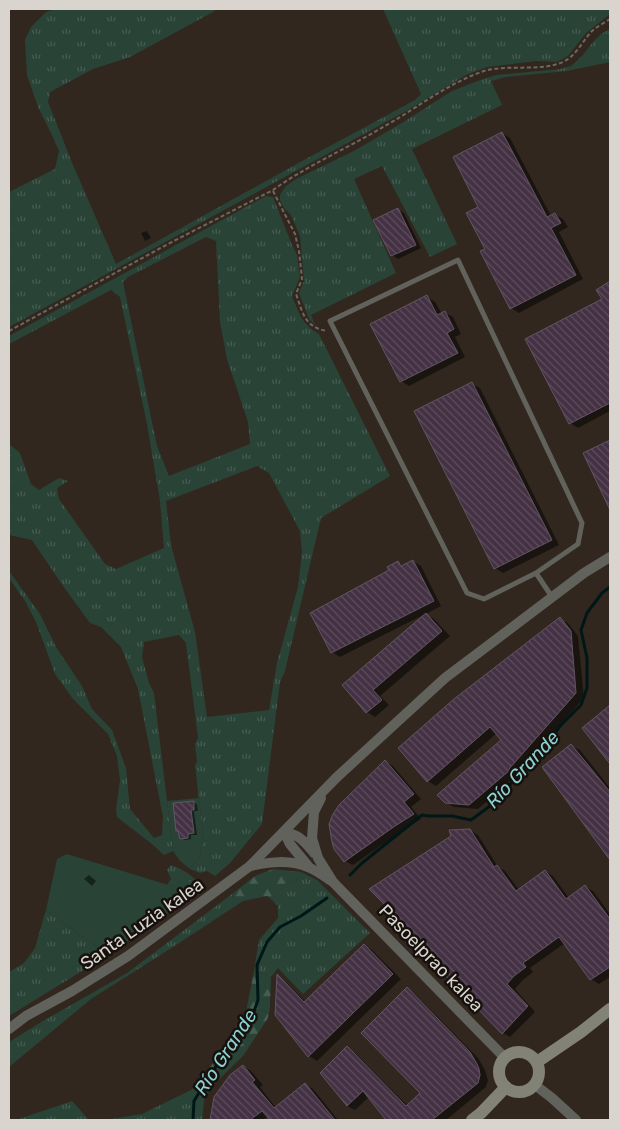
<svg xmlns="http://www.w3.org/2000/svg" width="619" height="1129" viewBox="0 0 619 1129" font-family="Rubik,sans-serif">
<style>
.grass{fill:url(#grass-tufts);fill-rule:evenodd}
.forest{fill:url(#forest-firs)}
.garden{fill:#294337}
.shadow{fill:#0007}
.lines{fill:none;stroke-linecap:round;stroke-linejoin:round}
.stream{stroke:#001718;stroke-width:3}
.building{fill:url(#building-back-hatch);stroke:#615661}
.path{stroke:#6f675f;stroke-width:2;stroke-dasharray:4 2.5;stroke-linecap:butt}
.service{stroke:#62625c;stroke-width:5}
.minor{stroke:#62625c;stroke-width:10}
.secondary{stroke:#828277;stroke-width:12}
.labels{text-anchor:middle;stroke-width:5;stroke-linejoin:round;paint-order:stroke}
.street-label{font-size:18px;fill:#dad4ce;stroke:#16110d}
.water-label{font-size:19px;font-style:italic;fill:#8ad1d2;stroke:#16110d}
</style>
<defs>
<pattern id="grass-tufts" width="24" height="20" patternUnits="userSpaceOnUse" patternTransform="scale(1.25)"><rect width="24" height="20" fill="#294337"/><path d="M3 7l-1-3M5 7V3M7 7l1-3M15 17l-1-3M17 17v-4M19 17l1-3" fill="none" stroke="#475d53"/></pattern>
<pattern id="forest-firs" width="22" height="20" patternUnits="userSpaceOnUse" patternTransform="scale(1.25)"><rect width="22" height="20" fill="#294337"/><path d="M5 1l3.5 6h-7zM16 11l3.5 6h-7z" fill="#475d53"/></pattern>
<pattern id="building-back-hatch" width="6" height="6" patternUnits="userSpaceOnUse" patternTransform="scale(1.25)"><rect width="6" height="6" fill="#443144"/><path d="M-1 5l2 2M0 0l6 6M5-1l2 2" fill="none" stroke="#5e4e5e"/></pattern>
</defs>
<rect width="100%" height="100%" fill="#31271e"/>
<g class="grass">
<path d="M55 9H216L213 12 130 57 93 69 50 92 48 102 73 165 116 264 304 160 415 100 421 94 383 9H610V14L586 33 568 56 557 62 536 61 487 67 466 75 408 110 9 327V192L55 169 59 151 52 135 38 107 27 75 25 40 31 27 46 12Z"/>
<path d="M610 29V62L567 71 506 77 491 81 502 105 412 149 457 244 430 257 382 166 354 179 396 273 311 315 315 325 309 319 299 293 304 281 300 236 291 215 284 208 280 200V195L285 187 296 179 354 151 405 121 452 91 480 80 496 75 560 69 571 66 582 56 593 42 601 34Z"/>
<path d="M266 196 273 197 292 245 297 255 300 277 292 296C300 315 301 323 319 334L390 476 321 518 285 671 280 682 262 824 230 863 215 876 207 871 200 873 190 869 200 856 203 834 195 765 197 762 195 744 198 738 186 643 179 635 144 642 142 657 149 683 154 693 173 851 164 855 152 844 117 817 116 809 120 780 117 756 108 734 73 699 55 674 36 622 25 601 9 578V571L40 614 56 647 82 686 92 709 112 730 126 768 130 809 154 838 162 835 163 817 138 689 121 647 101 627 90 623 61 583 32 540 9 535V444L20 453 31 484 39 490 59 478 68 481 57 488 59 499 105 564 116 569 164 548 160 501 147 424 120 297 111 290 9 344V336ZM206 237 216 241 220 322 227 359 248 422 250 444 169 476 157 446 123 282 128 277ZM257 466 269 473 300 531 302 552 298 587 277 663 269 710 207 717 195 632 171 545 166 501Z"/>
<path d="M171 865C183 869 195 877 202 887L197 891 185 877 175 887 167 885 171 879 167 870Z"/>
<path d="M301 872 317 880 370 933 303 994 278 968 271 977 254 971 259 940 278 918V906L272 900 284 885 296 881Z"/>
<path d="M232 894 234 907 173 947 91 999 9 1067V1042L43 1021 127 973Z"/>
<path d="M46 910 108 955 9 1016V972L24 963 35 948Z"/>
<path d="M203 1077 212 1086 204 1101 202 1120H105L142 1114 191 1090Z"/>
<path d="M72 1101 89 1120H16Z"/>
</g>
<g class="forest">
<path d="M273 869 301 872 296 881 284 885 272 900 267 896 243 901 234 907 232 894 255 876Z"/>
<path d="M254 971 271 977 270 1007 268 1018 243 1056 212 1086 203 1077 222 1049 246 1011Z"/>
</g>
<g class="garden">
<path d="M199 798 203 834 200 856 190 869 180 861 173 851 167 801Z"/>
<path d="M67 854 175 887 185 877 197 891 185 901 108 955 46 910 57 859Z"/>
</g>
<g class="shadow">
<path d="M502 133 510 138 551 216 555 214 563 219 568 227 559 232 583 279 519 313 511 308 486 250 480 207Z"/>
<path d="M398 210 404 213 421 248 398 259 392 255Z"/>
<path d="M147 231 151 238 145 241 141 233Z"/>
<path d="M610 283V330L609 331 610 333V411L578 428 570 423 604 300 598 290Z"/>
<path d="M427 297 435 302 442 314 444 312 453 317 461 334 455 337 465 357 409 386 401 381Z"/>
<path d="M472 384 480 388 559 545 503 573 495 568 416 412Z"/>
<path d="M610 441V507L585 454Z"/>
<path d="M413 561 421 566 441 606 426 614 434 619 450 636 380 696 389 705 375 717 367 712 344 685 425 614 340 657 332 652 391 571 398 563 404 566Z"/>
<path d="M560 619 568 623 578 636 584 698 517 774V775L478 809 454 807 446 802 503 740 497 733 436 786 428 781 400 748Z"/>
<path d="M610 707V762L584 728Z"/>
<path d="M571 746 580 750 610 788V858L543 767Z"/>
<path d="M385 761 393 766 421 799 411 807 421 819 403 830 353 865 345 861Z"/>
<path d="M193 802 197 804 198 811H194L197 835H191V839L185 840 181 838Z"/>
<path d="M470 830 478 835 498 867 505 871 519 890 545 871 553 876 569 898 585 886 593 891 610 914V977L599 984 591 979 565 943 530 968 533 972 523 980 515 989 535 1012 510 1037 503 1033 403 921Z"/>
<path d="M89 875 96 881 92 886 84 879Z"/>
<path d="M364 945 372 950 401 979 317 1061 309 1056 276 1014 278 977 285 981 306 1002Z"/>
<path d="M407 989 415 994 478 1058 485 1070 488 1080 486 1087 446 1120H388L369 1097 355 1110 347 1106V1048L355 1053 408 1106 421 1093Z"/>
<path d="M243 1066 251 1071 263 1085 260 1087 276 1108 305 1085 313 1089 338 1120H271L268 1116 263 1120H212L215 1098Z"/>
</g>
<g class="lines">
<g class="stream">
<path d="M350 875 362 863 422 815 429 816H452L471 820 490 806 541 751 561 725 581 705 587 688V658L581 630 587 613 602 593 610 587"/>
<path d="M193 1120 194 1101 210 1075 253 1014 258 1000 257 965 267 942 280 927 301 916 327 898"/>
</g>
</g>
<g class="building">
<path d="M502 132 547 217 555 213 561 223 551 228 576 275 510 309 480 251 485 249 466 213 478 207 453 157Z"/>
<path d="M398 208 416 245 391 256 373 220Z"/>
<path d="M610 281V403L569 424 525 339 602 299 596 290Z"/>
<path d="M427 295 437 315 445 311 454 329 447 333 458 353 400 382 370 324Z"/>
<path d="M472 382 552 540 494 569 414 411Z"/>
<path d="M610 440V510L583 453Z"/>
<path d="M413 560 434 601 331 653 310 613 389 570 387 567 398 561 401 566Z"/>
<path d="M426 613 442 631 373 690 382 700 366 713 342 685Z"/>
<path d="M560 617 571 631 576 693 509 769 510 770 469 805 445 803 437 795 501 740 490 727 427 782 398 748 454 699Z"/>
<path d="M610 705V764L582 728Z"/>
<path d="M571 744 610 792V860L542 767Z"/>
<path d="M385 760 414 794 404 802 414 814 395 826 344 862 334 849 332 842 329 824 333 814 339 805Z"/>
<path d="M194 801V810H191L194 833 188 834V838L180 839 178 831H176L173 803Z"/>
<path d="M470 829 494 867 497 865 516 891 545 870 566 899 585 885 610 919V967L590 980 559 937 523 963 526 967 514 976 507 984 528 1006 502 1034 396 924 401 921 369 889 451 836 449 830Z"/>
<path d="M364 944 393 974 308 1057 275 1015 277 974 304 1002Z"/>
<path d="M407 987 470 1052 477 1064 479 1069 480 1075 478 1083 432 1120H386L363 1091 347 1106 320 1073 347 1046 406 1106 420 1093 361 1033Z"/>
<path d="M243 1065 255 1080 252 1082 274 1108 305 1083 335 1120H270L262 1111 250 1120H210L214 1097 230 1075Z"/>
</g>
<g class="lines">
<g class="path">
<path d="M273 191 295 234 299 251 302 279 296 294C303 313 304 327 327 331"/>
<path d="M9 331 168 244 273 190C308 165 348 148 385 126 417 108 448 83 484 71 508 64 540 72 563 62 576 56 582 42 591 32 596 27 604 23 610 19"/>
</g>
<path class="service" d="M536 573 578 544 582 523 458 260 330 321 467 593 484 599 536 573 552 597"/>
<g class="minor">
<path d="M321 798 314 812 312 838 318 858 333 882 505 1058"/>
<path d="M284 832C300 835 304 841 314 853"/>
<path d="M284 832 290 844 308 866"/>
<path d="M250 866C270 862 290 859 310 868 317 871 324 876 330 880"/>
<path d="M9 1029 26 1016 72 991 128 956 250 866 337 777 445 678 584 573 610 557"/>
<path d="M535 1085 552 1098 576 1120"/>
</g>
<g class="secondary">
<circle cx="519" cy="1072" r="20"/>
<path d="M537 1062 581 1032 610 1009"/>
<path d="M472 1120 481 1113 506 1087"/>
</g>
</g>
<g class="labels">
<g class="street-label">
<text transform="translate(142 924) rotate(-35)" y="6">Santa Luzia kalea</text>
<text transform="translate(431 958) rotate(46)" y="6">Pasoelprao kalea</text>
</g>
<g class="water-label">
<text transform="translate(522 769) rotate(-47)" y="7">Río Grande</text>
<text transform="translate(225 1052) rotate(-57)" y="7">Río Grande</text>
</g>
</g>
<rect width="619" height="1129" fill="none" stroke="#dad4ce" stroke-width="20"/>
</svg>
